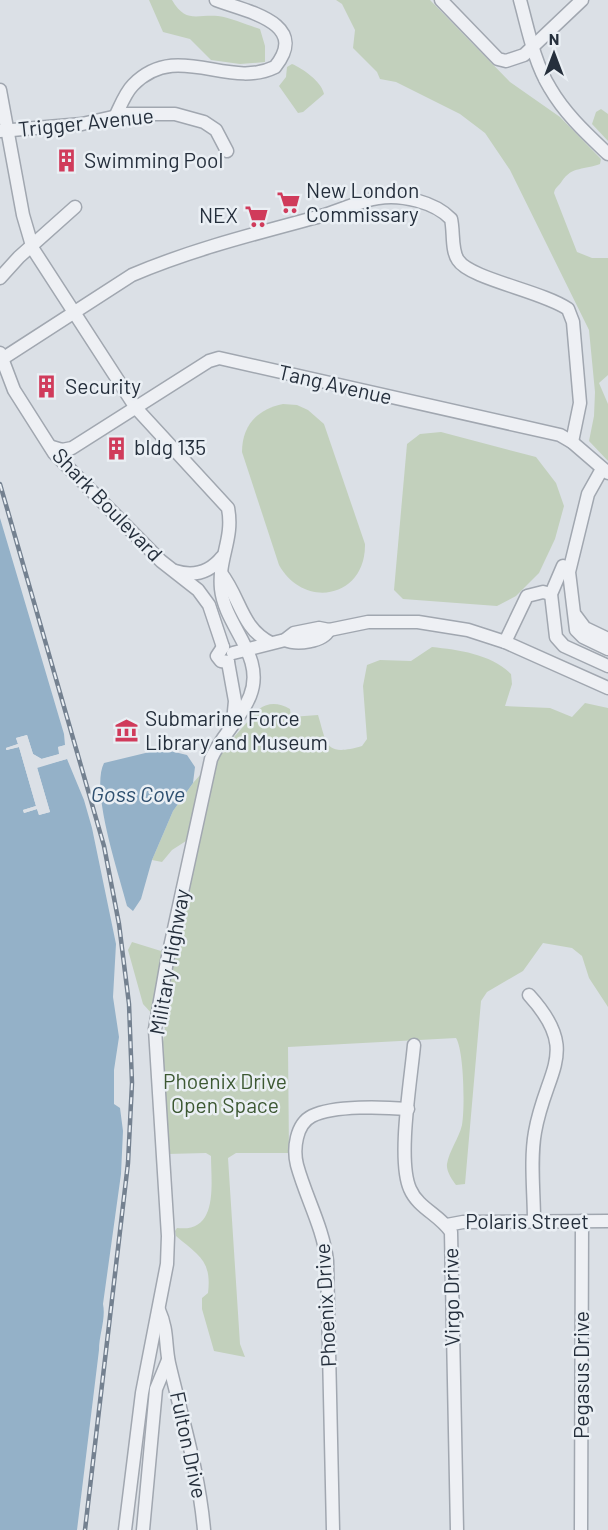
<svg xmlns="http://www.w3.org/2000/svg" width="608" height="1530" viewBox="0 0 608 1530" font-family="Barlow,sans-serif">
<style>
.green{fill:#c2d0bc}
.water{fill:#94b1c8}
.pier{fill:#dbe0e6}
.lines{fill:none;stroke-linecap:round;stroke-linejoin:round}
.minor-casing{stroke:#a1a7b0;stroke-width:15}
.minor{stroke:#eef0f4;stroke-width:12}
.rail-casing{stroke:#748190;stroke-width:4.5}
.rail{stroke:#eaeff4;stroke-width:2;stroke-dasharray:7;stroke-linecap:butt}
.labels{text-anchor:middle;stroke-width:5;stroke-linejoin:round;paint-order:stroke}
.street-label{font-size:21px;fill:#252f3c;stroke:#eaeff4}
.poi-label{font-size:21px;fill:#252f3c;stroke:#eaeff4;text-anchor:start}
.park-label{font-size:21px;fill:#3c5832;stroke:#eaeff4}
.water-label{font-size:22px;font-style:italic;fill:#2f5070;stroke:#eaeff4}
</style>
<rect width="100%" height="100%" fill="#dbe0e6"/>
<g class="green">
<path d="M149 0H172C186 24 197 14 218 16 232 18 247 25 260 29L265 46V62L240 64 211 60 190 39 163 32Z"/>
<path d="M336 0H430L510 82 560 117 601 159 600 164C585 170 572 166 562 181 559 186 555 187 554 193L577 252 592 258H608V375L599 383 608 404V461L589 441 594 416 595 392 589 330 510 170 485 133 460 114 396 82 380 79 377 72 353 48 355 30 342 4Z"/>
<path d="M292 64C302 68 322 82 324 94L303 112 298 113 279 86 286 77 287 67Z"/>
<path d="M601 109 608 114V141L592 124 596 112Z"/>
<path d="M283 404 297 405 308 410 324 424 365 544C366 598 304 610 279 565L242 452C242 425 258 409 283 404Z"/>
<path d="M441 432 536 457 556 483 564 506 555 539 539 573 516 596 497 606 403 599 394 590 407 444 420 434Z"/>
<path d="M432 647C459 650 491 654 511 674L512 684 505 706 550 708 572 717 585 703 608 708V1007L589 978 582 956 572 948 543 943 523 971 487 992 481 1001 465 1184 456 1185C452 1180 446 1171 447 1164 449 1151 459 1138 462 1125 465 1108 464 1051 456 1038L288 1047 289 1153H236L228 1158 240 1344 245 1357 214 1351 202 1309V1298L208 1293C212 1260 198 1255 176 1236L175 1231 177 1228C219 1233 211 1184 211 1156L206 1153 167 1154 163 1042 165 1028 143 1004 128 950 132 942 161 951 175 939 195 852 186 841 172 850 162 862 152 860 173 811 193 783 259 709C269 702 279 703 290 709L291 717 318 715C327 744 324 757 362 746L367 739 363 686 367 665 380 660 411 661Z"/>
</g>
<g class="water">
<path d="M0 518 64 734 65 745 58 747 60 754 42 759 33 754 27 735 16 738 18 744 6 748 7 750 19 747 36 806 23 810 24 813 37 809 39 815 50 812 37 767 67 759 84 800 92 828 116 944 113 997 119 1037 114 1070V1104L120 1108 123 1131 121 1174 103 1304C106 1319 99 1335 99 1350L77 1530H0Z"/>
<path d="M162 749 187 755 195 767 193 783 173 811 152 860 141 899 133 911 127 906C119 874 90 790 104 763Z"/>
</g>
<path class="pier" d="M27 735 33 754 41 759 59 754 58 747 66 745 67 747 61 749V757L41 762 30 756 25 738 20 740 41 812 46 810 34 766 67 756 70 758 37 768 50 812 39 815 37 809 24 813 23 810 36 806 19 747 6 750V748L18 744 16 738Z"/>
<g class="lines">
<defs>
<g id="minor">
<path d="M441 0 498 59 506 61 524 55 582 0"/>
<path d="M520 0C528 29 534 62 550 88 565 114 587 134 608 154"/>
<path d="M0 90 23 215 33 249 136 408 228 508C234 539 218 558 221 589 225 627 266 656 250 696 241 719 221 736 211 759L167 961 155 1029 168 1236 167 1264 142 1393 125 1530"/>
<path d="M115 117C120 107 125 93 133 85 177 40 228 90 275 67 311 22 244 11 216 0"/>
<path d="M0 131 82 124 126 114H175L204 122 216 130 227 151"/>
<path d="M0 278 19 257 75 207"/>
<path d="M0 353 14 390 54 453 161 561 198 590 209 605 223 647"/>
<path d="M2 359 132 275C193 249 258 233 321 216 338 211 363 200 378 198 401 194 435 202 451 219 454 231 451 250 458 260 470 279 542 291 568 309L573 322 580 403 572 442"/>
<path d="M52 447 62 450 72 448 209 361 219 358 560 435 572 442 608 473"/>
<path d="M602 469 588 494 569 572 576 630 583 637 608 649"/>
<path d="M563 566 551 594 556 637 564 646 608 666"/>
<path d="M175 571C194 577 210 572 222 557"/>
<path d="M221 573C241 599 241 628 271 643"/>
<path d="M576 616 585 628 608 639"/>
<path d="M285 640C297 645 323 642 329 630"/>
<path d="M505 642 527 596 543 592 551 594"/>
<path d="M223 647 217 656 221 661 228 662"/>
<path d="M233 653 285 640 294 633 319 628 329 630 368 622H418L468 630 505 642 608 688"/>
<path d="M228 662 235 701 233 722"/>
<path d="M529 995C581 1052 546 1069 535 1132 530 1160 534 1192 534 1221"/>
<path d="M414 1045C411 1079 397 1160 410 1189 418 1208 440 1215 451 1232L457 1530"/>
<path d="M447 1225 463 1222 608 1221"/>
<path d="M159 1310C168 1330 165 1344 169 1363 182 1419 199 1472 204 1530"/>
<path d="M143 1530 156 1389 168 1360"/>
<path d="M333 1530 327 1261C323 1227 306 1198 297 1165 293 1149 296 1124 312 1116 334 1105 384 1107 408 1109"/>
<path d="M581 1530 582 1221"/>
</g>
</defs>
<use href="#minor" class="minor-casing"/>
<use href="#minor" class="minor"/>
<defs>
<path id="rail" d="M0 484 104 846 119 924 129 1004 132 1083 128 1163 85 1530"/>
</defs>
<use href="#rail" class="rail-casing"/>
<use href="#rail" class="rail"/>
</g>
<defs>
<symbol id="building-bare" viewBox="-9 -9 18 18"><path d="M-4-6H4V6H1V3H-1V6H-4ZM-2.5-4.3h1.7v1.8h-1.7ZM.8-4.3h1.7v1.8H.8ZM-2.5-1h1.7V.8h-1.7ZM.8-1h1.7V.8H.8Z" fill="#d03b5b" stroke="#eaeff4" stroke-width="2.5" paint-order="stroke"/></symbol>
<symbol id="supermarket-bare" viewBox="-9 -9 18 18"><path d="M-6-5.5h2.5l.6 2H6L4.5 2H-2.5L-4.4-4H-6ZM-1.5 3.2a1.3 1.3 0 1 0 .1 0ZM3 3.2a1.3 1.3 0 1 0 .1 0Z" fill="#d03b5b" stroke="#eaeff4" stroke-width="2.5" paint-order="stroke"/></symbol>
<symbol id="museum-bare" viewBox="-9 -9 18 18"><path d="M0-6L6-3V-2H-6V-3ZM-5-1h2V3h-2ZM-1-1h2V3h-2ZM3-1h2V3H3ZM-6 4H6V6H-6Z" fill="#d03b5b" stroke="#eaeff4" stroke-width="2.5" paint-order="stroke"/></symbol>
</defs>
<g fill-rule="evenodd">
<use href="#building-bare" x="50" y="144" width="33" height="33"/>
<use href="#supermarket-bare" x="272" y="186" width="33" height="33"/>
<use href="#supermarket-bare" x="240" y="200" width="33" height="33"/>
<use href="#building-bare" x="30" y="370" width="33" height="33"/>
<use href="#building-bare" x="100" y="432" width="33" height="33"/>
<use href="#museum-bare" x="110" y="714" width="33" height="33"/>
</g>
<g class="labels">
<g class="street-label">
<text transform="translate(86 123) rotate(-6)" y="7">Trigger Avenue</text>
<text transform="translate(335 385) rotate(13)" y="7">Tang Avenue</text>
<text transform="translate(107 505) rotate(46)" y="7">Shark Boulevard</text>
<text transform="translate(170 962) rotate(-80)" y="7">Military Highway</text>
<text x="527" y="1229">Polaris Street</text>
<text transform="translate(452 1297) rotate(-91)" y="7">Virgo Drive</text>
<text transform="translate(326 1305) rotate(-93)" y="7">Phoenix Drive</text>
<text transform="translate(582 1375) rotate(-90)" y="7">Pegasus Drive</text>
<text transform="translate(188 1445) rotate(78)" y="7">Fulton Drive</text>
</g>
<g class="poi-label">
<text x="84" y="168">Swimming Pool</text>
<text x="306" y="198">New London<tspan x="306" dy="24">Commissary</tspan></text>
<text x="238" y="223" text-anchor="end">NEX</text>
<text x="65" y="394">Security</text>
<text x="134" y="455">bldg 135</text>
<text x="145" y="726">Submarine Force<tspan x="145" dy="24">Library and Museum</tspan></text>
</g>
<g class="park-label">
<text x="225" y="1089">Phoenix Drive<tspan x="225" dy="24">Open Space</tspan></text>
</g>
<g class="water-label">
<text x="138" y="802">Goss Cove</text>
</g>
</g>
<g transform="translate(554 54)" stroke="#eaeff4" stroke-width="4.5" paint-order="stroke">
<path d="M0-4.5L10 22L0 15L-10 22Z" fill="#252f3c"/>
<text y="-9" font-size="16" font-weight="bold" text-anchor="middle" fill="#252f3c">N</text>
</g>
</svg>
